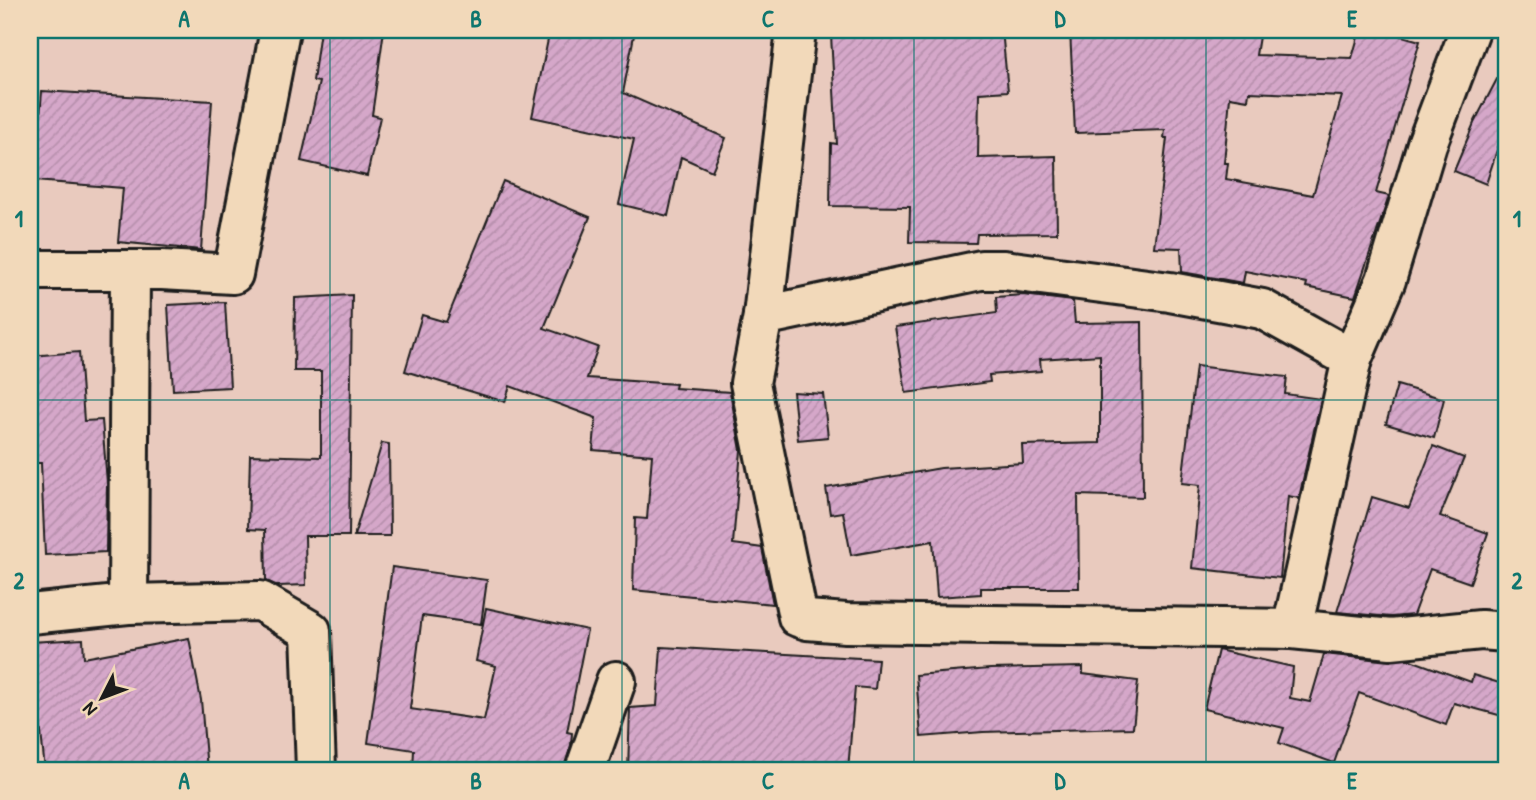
<svg xmlns="http://www.w3.org/2000/svg" width="1536" height="800" viewBox="0 0 1536 800" font-family="'Patrick Hand',sans-serif">
<style>
.building{fill:url(#building-hatch);stroke:#1c1c1c;stroke-width:2;fill-rule:evenodd}
.lines{fill:none;stroke-linecap:round;stroke-linejoin:round}
.minor-casing{stroke:#1c1c1c;stroke-width:44}
.minor{stroke:#f2d9ba;stroke-width:38}
.grid{fill:none;stroke:#0f766e;stroke-width:2;stroke-opacity:0.55}
.neatline{fill:none;stroke:#0f766e;stroke-width:2.5}
.grid-label{font-size:23px;text-anchor:middle;font-weight:bold;fill:#0f766e}
</style>
<defs>
<pattern id="building-hatch" width="6" height="6" patternUnits="userSpaceOnUse" patternTransform="scale(1.75)"><rect width="6" height="6" fill="#d5a7c9"/><path d="M-1 1l2-2M0 6l6-6M5 7l2-2" fill="none" stroke="#b68fac"/></pattern>
</defs>
<rect width="100%" height="100%" fill="#e9cabe"/>
<filter id="ink" filterUnits="userSpaceOnUse"><feTurbulence type="fractalNoise" baseFrequency=".0143" numOctaves="2"/><feDisplacementMap in="SourceGraphic" scale="14" xChannelSelector="R" yChannelSelector="G"/><feConvolveMatrix kernelMatrix="1 2 1 2 8 2 1 2 1" color-interpolation-filters="sRGB"/></filter>
<g filter="url(#ink)">
<g class="building">
<path d="M320 30H384L372 115 380 117 367 176 301 161 319 82 313 81Z"/>
<path d="M550 30H635L623 93 726 138 712 171 681 157 668 216 619 204 634 139 532 117Z"/>
<path d="M905 30H1002L1008 91 979 93 978 158 1056 156 1057 233 977 234 976 243 909 242 910 207 830 206 831 143 837 144 831 35Z"/>
<path d="M1070 30H1260L1256 55 1352 58 1360 30H1381L1420 41 1376 193 1389 196 1355 297 1306 287 1307 283 1245 271 1243 283 1182 272 1181 248 1154 247 1167 138H1164L1165 130 1075 133ZM1249 92 1342 96 1313 195 1226 179 1228 163H1224L1230 97 1248 100Z"/>
<path d="M1506 62V144L1500 141 1486 184 1454 171 1474 123Z"/>
<path d="M42 91 212 101 201 250 118 242 123 188 35 181Z"/>
<path d="M503 181 590 217 544 328 598 347 587 378 676 384 675 388 730 392 741 450 733 544 762 548 773 604 633 590 635 518 647 519 652 455 593 450 596 418 510 386 505 402 405 371 422 315 446 322Z"/>
<path d="M352 295 349 536H305L306 585 278 586 266 581 265 530 248 529 250 455 321 457V371H294L295 298Z"/>
<path d="M1023 295 1073 301 1075 323 1142 322 1143 497 1078 495 1079 588H981V594L937 597 933 541 851 555 843 512 830 514 826 488 941 468 1023 463 1022 445 1100 443V355L1040 359 1041 371 989 375 990 382 906 393 895 327 997 313 996 297Z"/>
<path d="M225 302 230 387 173 390 168 305Z"/>
<path d="M79 352 84 421 102 420 107 483 106 552 45 555 41 463H30V356Z"/>
<path d="M1196 366 1287 377 1285 394 1321 399 1299 498 1288 496 1280 578 1192 568 1200 485 1182 483Z"/>
<path d="M1397 385 1444 399 1434 438 1386 424Z"/>
<path d="M793 392 823 394 828 437 798 440Z"/>
<path d="M382 443 389 444 390 536H354Z"/>
<path d="M1433 446 1464 458 1440 516 1488 533 1470 583 1430 569 1413 615 1391 617 1337 612 1372 497 1409 508Z"/>
<path d="M392 567 487 580 481 624 422 616 410 709 484 720 496 666 476 661 486 608 587 630 567 732 572 733 571 745 564 770H413L414 750 368 743Z"/>
<path d="M189 638 201 700 207 770H45L40 723H30V642L83 639 84 658Z"/>
<path d="M661 647 878 659 875 689 855 687 848 770H795L704 761V770H628L630 708 657 706Z"/>
<path d="M1218 650 1293 667 1290 698 1310 702 1324 654 1389 661 1408 659 1471 682 1473 675 1506 685V717L1454 703 1446 725 1359 693 1334 763 1279 743 1284 728 1204 709Z"/>
<path d="M1083 667V674L1138 681 1133 728 983 732 921 737 916 675 990 669Z"/>
</g>
<g class="lines">
<defs>
<g id="minor">
<path d="M796 30 763 316 750 383 798 617 807 620 846 623 1292 629 1391 639 1481 630 1506 632"/>
<path d="M30 270H162L233 274 280 30"/>
<path d="M763 316 981 270H1004L1170 292 1262 309 1352 359"/>
<path d="M128 604 130 270"/>
<path d="M30 614 128 604 260 601 311 631 316 770"/>
<path d="M1292 629 1352 359 1386 280 1427 144 1470 30"/>
<path d="M585 770 616 681"/>
</g>
</defs>
<use href="#minor" class="minor-casing"/>
<use href="#minor" class="minor"/>
</g>
</g>
<path class="grid" d="M330 30V770M622 30V770M914 30V770M1206 30V770M30 400H1506"/>
<rect width="1536" height="800" fill="none" stroke="#f2d9ba" stroke-width="77"/>
<g transform="translate(102 698) rotate(228)" stroke="#f2d9ba" stroke-width="5" paint-order="stroke">
<path d="M0-5L12 26L0 18L-12 26Z" fill="#1c1c1c"/>
<text y="-10" font-size="19" font-weight="bold" text-anchor="middle" fill="#1c1c1c">N</text>
</g>
<rect x="38" y="38" width="1460" height="724" class="neatline"/>
<g class="grid-label">
<text x="184" y="27">A</text>
<text x="476" y="27">B</text>
<text x="768" y="27">C</text>
<text x="1060" y="27">D</text>
<text x="1352" y="27">E</text>
<text x="19" y="227">1</text>
<text x="1517" y="227">1</text>
<text x="19" y="589">2</text>
<text x="1517" y="589">2</text>
<text x="184" y="789">A</text>
<text x="476" y="789">B</text>
<text x="768" y="789">C</text>
<text x="1060" y="789">D</text>
<text x="1352" y="789">E</text>
</g>
</svg>
